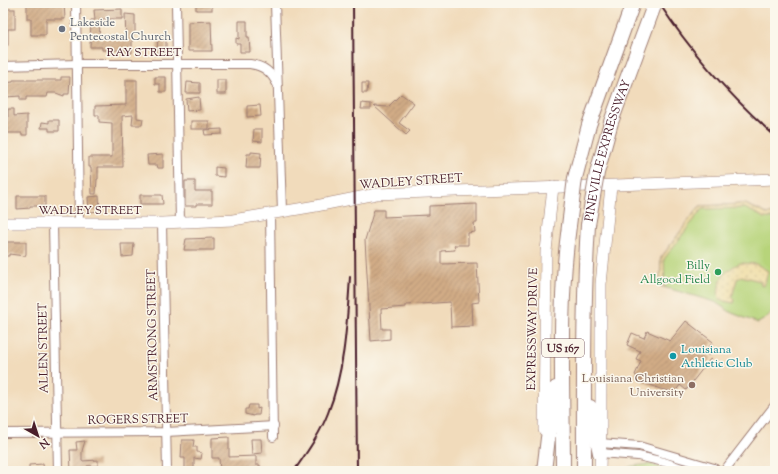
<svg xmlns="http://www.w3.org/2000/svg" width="778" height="474" viewBox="0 0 778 474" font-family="'Sorts Mill Goudy',serif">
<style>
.grass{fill:#b7d47a;stroke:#807a52}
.sand{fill:url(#sand-dots);stroke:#9c7c64}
.building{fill:url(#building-hatch)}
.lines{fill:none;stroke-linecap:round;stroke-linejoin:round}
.street-casing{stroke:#9e7d73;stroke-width:10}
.secondary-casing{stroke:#9e7d73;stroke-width:12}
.highway-casing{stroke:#9e7d73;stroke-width:16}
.street{stroke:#fff;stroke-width:8}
.secondary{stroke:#fff;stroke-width:11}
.highway{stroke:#fff;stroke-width:14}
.rail{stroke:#4a1f2b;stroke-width:2}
.highway-bridge-casing{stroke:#9e7d73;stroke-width:16;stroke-linecap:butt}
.highway-bridge{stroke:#fff;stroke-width:14}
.worship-dot{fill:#6b7280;stroke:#fbf7ec;stroke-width:1.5}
.leisure-dot{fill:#2e9e5b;stroke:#fbf7ec;stroke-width:1.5}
.culture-dot{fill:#0f9aa8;stroke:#fbf7ec;stroke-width:1.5}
.education-dot{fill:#8d6e63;stroke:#fbf7ec;stroke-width:1.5}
.labels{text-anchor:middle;stroke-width:3;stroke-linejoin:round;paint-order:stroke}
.shield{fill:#fbf7ec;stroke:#7f6065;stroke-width:1}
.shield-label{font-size:11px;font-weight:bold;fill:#4a1f2b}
.worship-label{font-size:12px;fill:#5b616d;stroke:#fbf7ec;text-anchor:start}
.street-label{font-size:12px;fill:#4a1f2b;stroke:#fbf7ec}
.leisure-label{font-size:12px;fill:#27864d;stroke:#fbf7ec;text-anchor:end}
.culture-label{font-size:12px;fill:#0d838f;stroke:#fbf7ec;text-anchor:start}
.education-label{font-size:12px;fill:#785e54;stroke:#fbf7ec;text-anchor:end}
</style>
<defs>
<pattern id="sand-dots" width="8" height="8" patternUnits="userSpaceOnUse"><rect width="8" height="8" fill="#eeda9e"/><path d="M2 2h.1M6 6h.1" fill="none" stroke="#cebb88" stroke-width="1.8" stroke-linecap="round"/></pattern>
<pattern id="building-hatch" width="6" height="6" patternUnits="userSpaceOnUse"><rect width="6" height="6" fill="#d1ac86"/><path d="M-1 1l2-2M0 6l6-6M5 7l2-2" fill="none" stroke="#ac8b6e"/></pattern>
</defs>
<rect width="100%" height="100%" fill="#fbf7ec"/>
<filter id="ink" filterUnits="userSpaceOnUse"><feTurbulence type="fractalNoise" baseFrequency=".025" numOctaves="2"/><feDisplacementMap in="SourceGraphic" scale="8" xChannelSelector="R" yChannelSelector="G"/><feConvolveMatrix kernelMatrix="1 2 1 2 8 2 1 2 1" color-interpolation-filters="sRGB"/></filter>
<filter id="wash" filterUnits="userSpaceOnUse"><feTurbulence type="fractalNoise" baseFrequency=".012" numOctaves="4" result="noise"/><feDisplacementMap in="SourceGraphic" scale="16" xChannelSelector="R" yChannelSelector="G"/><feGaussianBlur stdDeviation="0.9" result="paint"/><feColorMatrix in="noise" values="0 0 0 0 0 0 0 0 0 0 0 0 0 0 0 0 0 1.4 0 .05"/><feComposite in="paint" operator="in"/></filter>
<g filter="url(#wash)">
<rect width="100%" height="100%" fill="#f1dbbb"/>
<g class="grass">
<path d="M745 204 767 214H775V308L768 317 758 323 732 313 715 302 660 286 661 258 698 208 701 206Z"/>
<path d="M651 464 669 471H620L632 466Z"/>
</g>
<g class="sand">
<path d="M745 204 767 214H775V218H765L745 208 702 209 664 259 665 287 660 286 661 258 698 208 701 206Z"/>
<path d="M741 263 756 264 768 271 764 286 761 285 760 281 741 276 737 279 732 297 735 300 734 303 719 300C716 282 725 269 741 263Z"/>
</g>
<g id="blocks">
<g class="building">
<path d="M27 3H64L65 19H46V35H31V19H27Z"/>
<rect x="196" y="3" width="16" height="7"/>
<rect x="5" y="9" width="10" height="20"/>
<path d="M122 9V19H100L99 38H126L125 14 135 15V34H132V53H127V50H102V47H90L91 20H95L94 10Z"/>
<path d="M211 21 212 51H188V22Z"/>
<path d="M239 21H247V37H249L250 52H240V44H236V38L239 39Z"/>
<rect x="3" y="30" width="5" height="15"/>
<path d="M158 36H166V52H157Z"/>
<path d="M61 77H70L69 94H64V96L56 93H48L47 97H26V100H20V96L6 97 5 94H3V83L13 82V80H61Z"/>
<path d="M155 77H166V92H160V84H155Z"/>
<path d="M126 80H137V118L143 119 142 125H132L133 115 122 116 123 167H98V179H97L96 194H92L91 167H89V157H112V123L99 122V115H95V106L126 105Z"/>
<rect x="217" y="80" width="9" height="14"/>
<path d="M187 82 200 83V93H186Z"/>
<path d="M362 83H368L367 93H362Z"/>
<path d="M401 94 414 103 399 123 410 131 406 135 374 106 388 107Z"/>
<path d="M199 97 200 110 187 111 186 99Z"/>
<path d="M362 103 371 104V109H361Z"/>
<path d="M260 105 261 116 247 117V106Z"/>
<path d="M8 109H14V116L27 115V135H22V133H3V121H8Z"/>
<path d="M49 120H59V131H49V128H41L42 122 49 123Z"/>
<rect x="191" y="121" width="18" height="8"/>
<path d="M222 129V134L205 135 204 130Z"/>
<path d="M254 129H262V142L253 141Z"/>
<path d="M251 152 261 153 260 168H246L247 154H251Z"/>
<path d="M163 154V168H158L157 165H148L147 155Z"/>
<path d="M215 167 224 168V177L215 176Z"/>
<path d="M185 181H195V191H212V204H196V206H185Z"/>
<path d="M140 195H162L163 204H140Z"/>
<path d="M17 196H45V206H30V208L17 209Z"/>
<path d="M99 196 100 211 89 212 88 197Z"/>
<path d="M477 204V223H474L475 232 468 233V245H454L455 250 441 251V264L477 263 479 302 472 303 473 326 451 327 450 302 406 305V307L381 309 382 329H390V339L371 341 365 240 374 210H384V217L429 215V206Z"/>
<path d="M214 238V250H184L186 239Z"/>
<path d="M3 242H26V254L25 256 9 254V256H5L3 254Z"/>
<path d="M121 244H134L133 256 122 257Z"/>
<path d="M686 321 713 342 705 352 711 358 686 390 680 385 675 392 660 389 644 382 635 375 641 361 636 359 640 351 627 345 632 333 644 338 647 331 670 341Z"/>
<path d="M249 405H257V409L260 408 259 415H254V416L245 414V409H248Z"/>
<path d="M229 437V457L256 456V465H260V471H220L219 458H212V438Z"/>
<path d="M251 439H261L262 453 252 454Z"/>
<path d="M182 440H194L193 447H197V452L202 453 201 459 194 458V471H185V458H181Z"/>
<path d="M85 441 82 451V461L98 460V466H87V471H71L70 450H77L76 442Z"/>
<path d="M43 464 44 471H29V465Z"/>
</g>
</g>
</g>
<g filter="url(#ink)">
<use href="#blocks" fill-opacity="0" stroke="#9e7d73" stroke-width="1"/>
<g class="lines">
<defs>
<g id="street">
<path d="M76 3 79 224"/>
<path d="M176 3 180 223"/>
<path d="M275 3 282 211"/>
<path d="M3 66 78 64H250C264 66 271 72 277 84"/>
<path d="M270 213 273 437"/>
<path d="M162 223 167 471"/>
<path d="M53 224 58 471"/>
<path d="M3 433 166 432 274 426"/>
<path d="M600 443 639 446 714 468 717 471"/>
<path d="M600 453 638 456 664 462 691 471"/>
<path d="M724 471 775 405"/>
</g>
<g id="secondary">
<path d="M3 223H162L233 220 316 206 376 194 775 179"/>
<path d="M544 430 546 251 553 187"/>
<path d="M600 471 601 424V284L611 186"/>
</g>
<g id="highway">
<path d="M590 407 600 453"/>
<path d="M544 471 548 438 556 388"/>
<path d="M563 471C563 390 558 306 569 226"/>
<path d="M584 471C584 389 583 307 588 225"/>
</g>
</defs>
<use href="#street" class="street-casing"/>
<use href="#secondary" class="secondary-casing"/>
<use href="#highway" class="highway-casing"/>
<use href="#street" class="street"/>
<use href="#secondary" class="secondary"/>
<use href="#highway" class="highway"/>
<g class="rail">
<path d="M353 3 357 471"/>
<path d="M659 3C691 52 731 97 775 136"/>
<path d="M294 471C307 452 320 434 328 413 345 370 347 322 350 277"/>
</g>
<defs>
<g id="highway-bridge">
<path id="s1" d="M588 225 597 173 611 122 655 3"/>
<path d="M569 226 575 178 589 125 633 3"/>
</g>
</defs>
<use href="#highway-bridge" class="highway-bridge-casing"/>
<use href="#highway-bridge" class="highway-bridge"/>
</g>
</g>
<circle class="worship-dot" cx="62" cy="29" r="4"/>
<circle class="leisure-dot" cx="718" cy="272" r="4"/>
<circle class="culture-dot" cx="673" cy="356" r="4"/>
<circle class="education-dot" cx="692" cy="385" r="4"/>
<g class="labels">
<rect class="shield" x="542" y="339" width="42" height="18" rx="3"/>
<g class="shield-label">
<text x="563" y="352">US 167</text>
</g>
<g class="worship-label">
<text x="70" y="26">Lakeside<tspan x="70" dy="14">Pentecostal Church</tspan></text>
</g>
<g class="street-label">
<text x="144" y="56">RAY STREET</text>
<text dy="4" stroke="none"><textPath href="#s1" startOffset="77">PINEVILLE EXPRESSWAY</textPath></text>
<text transform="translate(411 181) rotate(-4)" y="4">WADLEY STREET</text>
<text x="90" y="214">WADLEY STREET</text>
<text transform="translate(532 329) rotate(-89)" y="4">EXPRESSWAY DRIVE</text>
<text transform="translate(152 335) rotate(-91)" y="4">ARMSTRONG STREET</text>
<text transform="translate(43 348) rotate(-91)" y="4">ALLEN STREET</text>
<text transform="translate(138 419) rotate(-1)" y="4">ROGERS STREET</text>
</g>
<g class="leisure-label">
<text x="710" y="269">Billy<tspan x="710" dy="14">Allgood Field</tspan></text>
</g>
<g class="culture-label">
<text x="681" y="353">Louisiana<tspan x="681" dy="14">Athletic Club</tspan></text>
</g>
<g class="education-label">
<text x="684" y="382">Louisiana Christian<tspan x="684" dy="14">University</tspan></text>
</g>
</g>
<rect width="778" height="474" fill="none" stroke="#fbf7ec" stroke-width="16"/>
<g transform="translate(38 436) rotate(141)" stroke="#fbf7ec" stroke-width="3" paint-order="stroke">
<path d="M0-3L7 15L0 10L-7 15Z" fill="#4a1f2b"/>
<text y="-6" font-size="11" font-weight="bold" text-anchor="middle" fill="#4a1f2b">N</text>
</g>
</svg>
